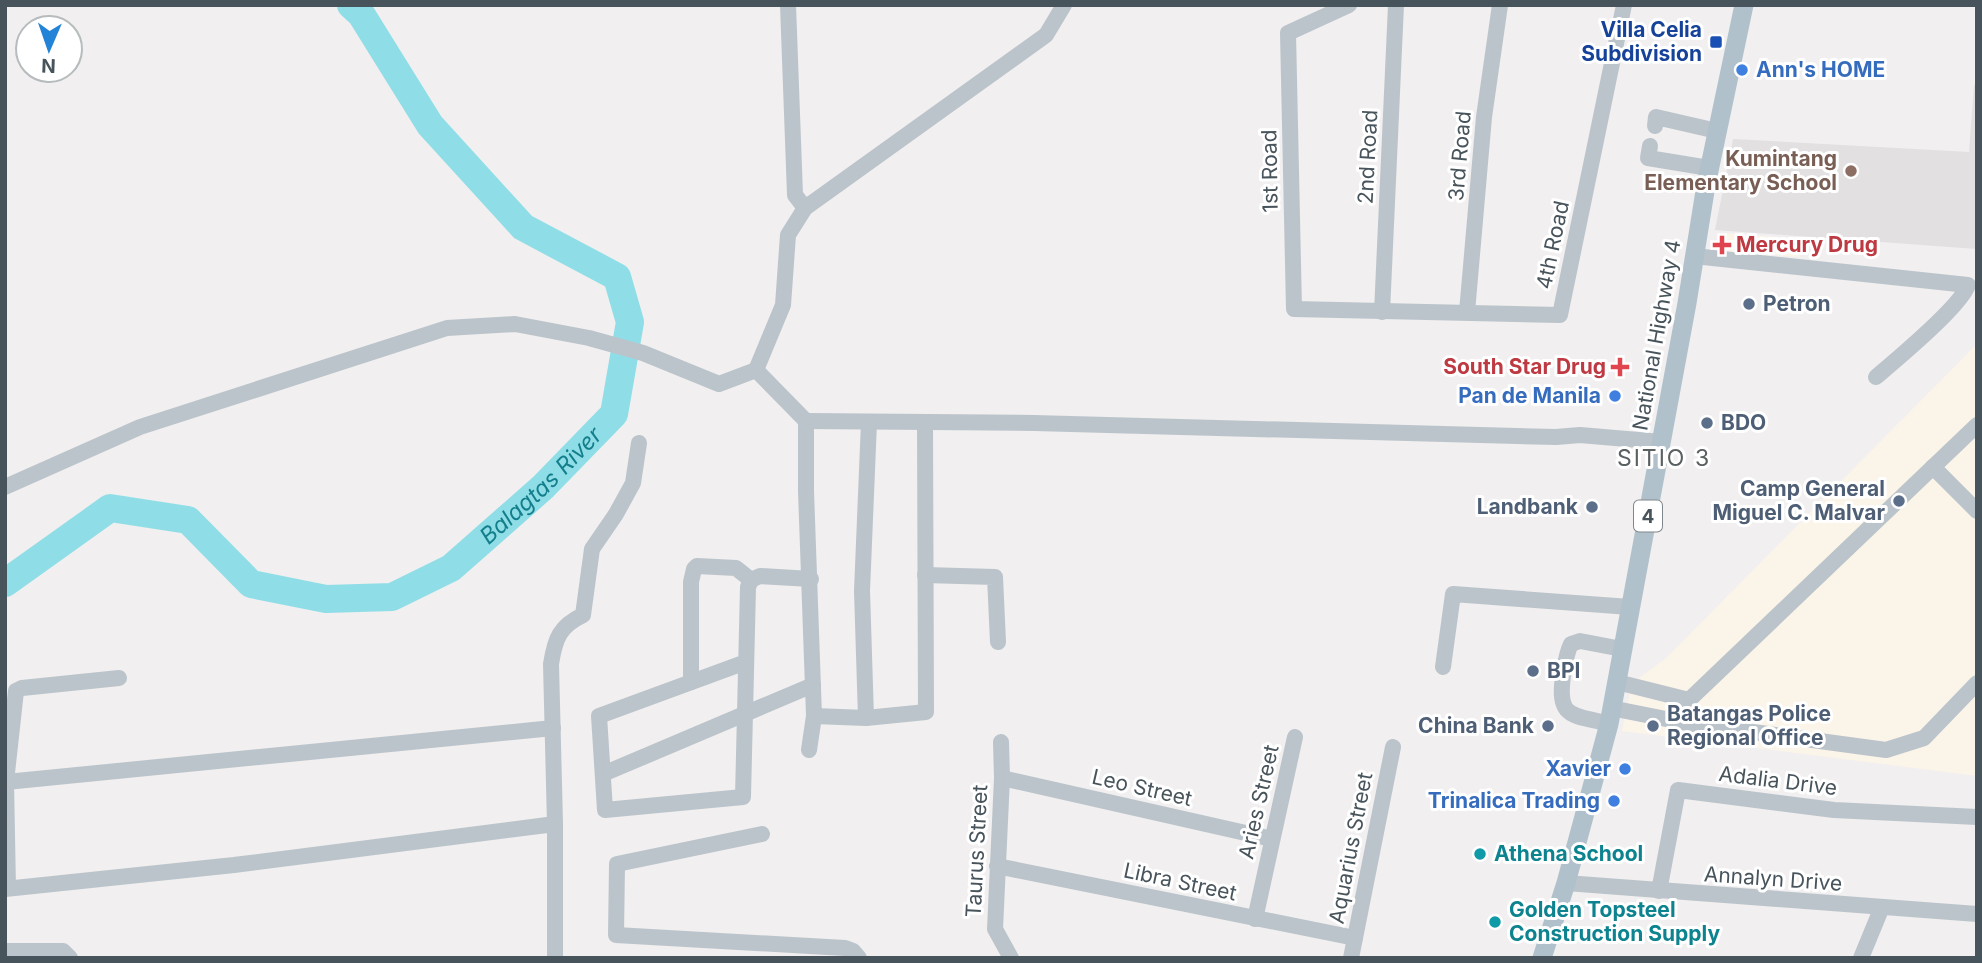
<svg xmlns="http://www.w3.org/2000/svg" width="1982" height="963" viewBox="0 0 1982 963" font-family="Inter,sans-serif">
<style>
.commercial{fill:#fbf4e9}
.education{fill:#e2e0e0}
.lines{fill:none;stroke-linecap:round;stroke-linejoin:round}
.river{stroke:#8fdee7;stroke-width:28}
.minor{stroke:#bbc4cb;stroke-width:16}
.major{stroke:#b0c1cc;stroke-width:19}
.transit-dot{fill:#1a4fb4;stroke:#fff;stroke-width:2.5}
.shop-dot{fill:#3f7fe0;stroke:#fff;stroke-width:2.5}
.education-dot{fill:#8d6e63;stroke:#fff;stroke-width:2.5}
.health-dot{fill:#e0444e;stroke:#fff;stroke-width:2.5}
.service-dot{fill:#5c6f8a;stroke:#fff;stroke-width:2.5}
.culture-dot{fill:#0f9aa8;stroke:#fff;stroke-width:2.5}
.labels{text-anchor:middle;stroke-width:6;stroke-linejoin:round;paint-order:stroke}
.shield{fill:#fff;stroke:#7f878c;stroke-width:2}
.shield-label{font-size:19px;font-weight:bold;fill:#48545b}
.transit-label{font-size:21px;font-weight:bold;fill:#164399;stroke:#fff;text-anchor:end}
.shop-label{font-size:21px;font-weight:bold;fill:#366cbe;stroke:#fff;text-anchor:end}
.street-label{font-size:21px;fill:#48545b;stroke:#fff}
.education-label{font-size:21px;font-weight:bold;fill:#785e54;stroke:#fff;text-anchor:end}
.health-label{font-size:21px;font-weight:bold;fill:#be3a42;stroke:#fff;text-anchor:start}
.service-label{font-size:21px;font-weight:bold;fill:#4e5e75;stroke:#fff;text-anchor:start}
.culture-label{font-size:21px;font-weight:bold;fill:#0d838f;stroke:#fff;text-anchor:start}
.neighbourhood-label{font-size:23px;letter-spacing:2px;fill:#5b6063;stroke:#fff}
.water-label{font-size:23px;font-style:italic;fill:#147f8c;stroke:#fff}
</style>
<rect width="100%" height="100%" fill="#f1efef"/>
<g class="commercial">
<path d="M1724 233 1801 239 1799 257 1722 251Z"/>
<path d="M1977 344V776L1622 731 1632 683 1665 659Z"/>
</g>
<path class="education" d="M1974 85 1977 86V249L1715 230 1733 139 1969 152Z"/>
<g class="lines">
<path class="river" id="s1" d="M5 583 110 508 188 520 251 584 326 599 392 597 451 568 543 487 614 414 630 322 617 277 523 227 430 125 361 14 351 5"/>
<g class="minor">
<path d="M788 5 795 195 805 208"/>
<path d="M1349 5 1288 33 1294 309 1560 315 1624 5"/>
<path d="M1655 126 1656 117 1717 131"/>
<path d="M1650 146 1648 158 1709 168"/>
<path d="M1694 256 1968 285C1961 306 1896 360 1876 377"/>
<path d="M1382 312 1396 5"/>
<path d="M1467 312 1484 117 1500 5"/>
<path d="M756 370 806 421V491L814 716 809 750"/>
<path d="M806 421 1034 423 1556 437 1580 435 1662 442"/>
<path d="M1933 467 1977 511"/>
<path d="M5 487 140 427 447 328 515 324 589 338 643 353 719 384 756 370 783 305 788 235 805 208 1046 35 1064 5"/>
<path d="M925 575 995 577 998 642"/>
<path d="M746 662 599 716 605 810 743 797 748 587 751 580 760 576 811 579"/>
<path d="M1443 667 1453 594 1630 607"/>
<path d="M691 682V582L694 569 697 566 736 568 751 580"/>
<path d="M1617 682 1689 700"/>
<path d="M1611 708 1686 723 1886 750 1924 738 1977 683"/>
<path d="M814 716 866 718 926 712 925 422"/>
<path d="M866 718 862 591 869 422"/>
<path d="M1686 723 1689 700 1977 425"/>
<path d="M1609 724C1573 714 1557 720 1563 676 1565 665 1566 654 1571 644L1580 641 1622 649"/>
<path d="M1001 742 1002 778 995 929 1011 958"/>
<path d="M603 774 813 685"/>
<path d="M1002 778 1272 839"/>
<path d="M6 782 553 728"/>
<path d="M762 834 617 864 616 935 845 948 853 951 859 958"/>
<path d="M997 866 1355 938"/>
<path d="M1566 883 1977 914"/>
<path d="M8 888 6 782 16 691 22 688 119 678"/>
<path d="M5 889 234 865 555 824"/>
<path d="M1659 891 1678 790 1834 810 1977 817"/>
<path d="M1255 919 1295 737"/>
<path d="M5 951H63L70 958"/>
<path d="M555 958V824L551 664C555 638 560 626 583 615L592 549 616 514 633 483 639 443"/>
<path d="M1351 958 1393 747"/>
<path d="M1861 958 1882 907"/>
</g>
<path class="major" d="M1542 958 1566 883 1609 724 1687 303 1706 185 1744 5"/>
</g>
<rect class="transit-dot" x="1709" y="35" width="14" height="14" rx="3.5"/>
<g class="shop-dot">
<circle cx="1742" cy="70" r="7"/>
<circle cx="1615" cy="396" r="7"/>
<circle cx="1625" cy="769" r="7"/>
<circle cx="1614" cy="801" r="7"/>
</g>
<circle class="education-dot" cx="1851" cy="171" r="7"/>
<g class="health-dot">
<path d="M1718.5 234.5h7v7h7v7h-7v7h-7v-7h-7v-7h7z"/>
<path d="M1616.5 356.5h7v7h7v7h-7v7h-7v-7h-7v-7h7z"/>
</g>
<g class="service-dot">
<circle cx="1749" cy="304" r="7"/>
<circle cx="1707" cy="423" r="7"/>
<circle cx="1899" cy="501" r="7"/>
<circle cx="1592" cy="507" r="7"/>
<circle cx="1533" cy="671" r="7"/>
<circle cx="1548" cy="726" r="7"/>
<circle cx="1653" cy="726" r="7"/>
</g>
<g class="culture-dot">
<circle cx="1480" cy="854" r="7"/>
<circle cx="1495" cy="922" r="7"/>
</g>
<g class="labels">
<rect class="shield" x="1634" y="500.5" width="28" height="31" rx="5"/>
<g class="shield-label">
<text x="1648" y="523">4</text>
</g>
<g class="transit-label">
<text x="1702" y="37">Villa Celia<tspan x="1702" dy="24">Subdivision</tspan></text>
</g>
<g class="shop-label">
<text x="1756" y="77" text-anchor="start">Ann's HOME</text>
<text x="1601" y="403">Pan de Manila</text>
<text x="1611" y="776">Xavier</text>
<text x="1600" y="808">Trinalica Trading</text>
</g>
<g class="street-label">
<text transform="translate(1460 156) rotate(-85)" y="7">3rd Road</text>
<text transform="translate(1368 157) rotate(-87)" y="7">2nd Road</text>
<text transform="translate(1270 171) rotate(-91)" y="7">1st Road</text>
<text transform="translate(1553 245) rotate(-78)" y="7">4th Road</text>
<text transform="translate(1657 335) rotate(-80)" y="7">National Highway 4</text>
<text transform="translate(1778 781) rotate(7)" y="7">Adalia Drive</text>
<text transform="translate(1142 788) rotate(13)" y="7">Leo Street</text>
<text transform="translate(1259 802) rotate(-77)" y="7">Aries Street</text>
<text transform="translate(1351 848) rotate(-79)" y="7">Aquarius Street</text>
<text transform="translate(977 851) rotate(-87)" y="7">Taurus Street</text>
<text transform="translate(1773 879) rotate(4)" y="7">Annalyn Drive</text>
<text transform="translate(1180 882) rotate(12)" y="7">Libra Street</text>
</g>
<g class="education-label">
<text x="1837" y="166">Kumintang<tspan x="1837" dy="24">Elementary School</tspan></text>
</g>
<g class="health-label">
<text x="1736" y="252">Mercury Drug</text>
<text x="1606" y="374" text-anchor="end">South Star Drug</text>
</g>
<g class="service-label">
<text x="1763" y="311">Petron</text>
<text x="1721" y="430">BDO</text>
<text x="1885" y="496" text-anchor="end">Camp General<tspan x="1885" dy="24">Miguel C. Malvar</tspan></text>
<text x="1578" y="514" text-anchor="end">Landbank</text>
<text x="1547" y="678">BPI</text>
<text x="1667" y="721">Batangas Police<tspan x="1667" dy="24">Regional Office</tspan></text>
<text x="1534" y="733" text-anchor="end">China Bank</text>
</g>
<g class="culture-label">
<text x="1494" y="861">Athena School</text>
<text x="1509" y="917">Golden Topsteel<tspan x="1509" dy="24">Construction Supply</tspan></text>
</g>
<g class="neighbourhood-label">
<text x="1664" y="466">SITIO 3</text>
</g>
<g class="water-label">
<text dy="8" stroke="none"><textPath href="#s1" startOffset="628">Balagtas River</textPath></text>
</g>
</g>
<rect width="1982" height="963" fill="none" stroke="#48545b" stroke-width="14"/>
<g transform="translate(49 49) rotate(182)"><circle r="33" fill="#ffffff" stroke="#b6bbbd" stroke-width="2"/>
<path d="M0-5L12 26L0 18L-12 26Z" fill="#2384d7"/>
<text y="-10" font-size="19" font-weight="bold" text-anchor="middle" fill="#48545b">N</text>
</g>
</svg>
